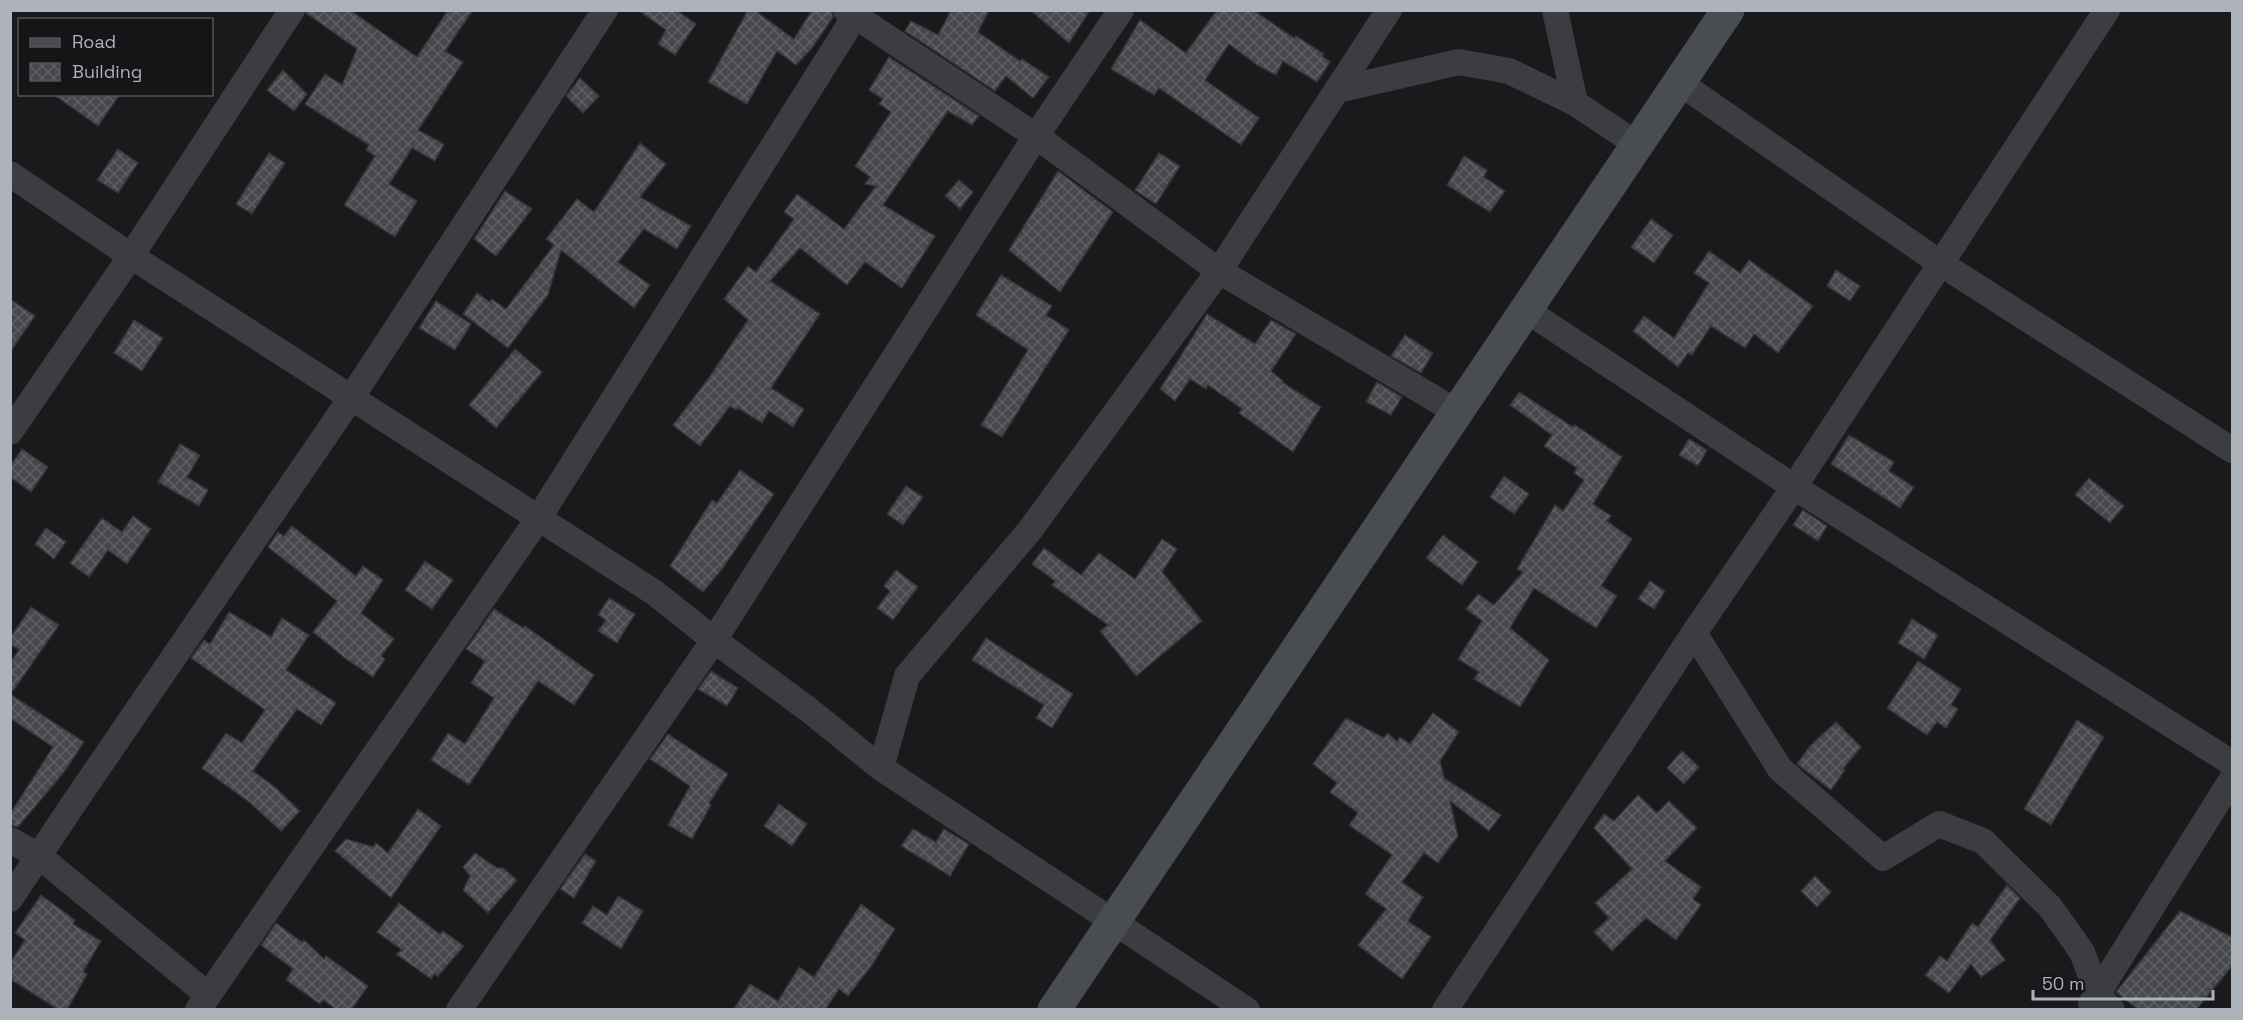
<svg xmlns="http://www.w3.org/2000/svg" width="2243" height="1020" viewBox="0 0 2243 1020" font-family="'Space Grotesk',sans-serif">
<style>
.building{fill:url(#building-cross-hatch);stroke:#343538;stroke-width:1.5}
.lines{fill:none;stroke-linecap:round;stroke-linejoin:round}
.street{stroke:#3b3d41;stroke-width:26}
.secondary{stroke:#494c51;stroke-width:33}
</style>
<defs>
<pattern id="building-cross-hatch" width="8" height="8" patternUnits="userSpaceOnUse" patternTransform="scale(1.5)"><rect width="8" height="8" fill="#47484c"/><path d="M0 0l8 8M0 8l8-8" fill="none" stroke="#5f6064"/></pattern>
</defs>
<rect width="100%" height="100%" fill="#1a1a1c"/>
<g class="building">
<path d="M307 10H350L417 57 448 10H473L445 51 463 62 418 130 444 144 435 161 412 148 389 184 417 201 395 237 344 205 375 156 366 150 369 145 305 104 325 74 342 85 357 49 306 13Z"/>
<path d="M638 10H676L696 24 675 55 658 44 666 30Z"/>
<path d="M748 10H754L794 39 812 10H831L833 17 812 48 796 65 777 51 747 104 708 82Z"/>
<path d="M951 10H989L978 32 1020 61 1022 59 1049 77 1033 98 1006 76 995 91 905 31 911 21 938 35Z"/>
<path d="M1030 10H1090L1069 43Z"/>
<path d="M1217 10H1253L1294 38 1296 36 1324 54 1322 56 1330 62 1317 82 1283 61 1276 75 1257 65 1229 44 1205 80 1259 118 1241 145 1159 88 1154 95 1111 69 1140 20 1186 53Z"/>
<path d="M889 57 979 116 972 125 948 111 883 205 935 236 902 288 865 262 847 285 800 248 770 281 820 314 771 388 804 409 793 427 769 411 762 423 738 408 736 410 730 406 700 446 673 425 708 379 748 320 724 299 748 266 756 272 794 219 784 212 797 194 844 229 876 186 865 184 870 177 855 166 891 112 879 104 883 99 869 90Z"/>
<path d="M283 70 307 94 294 111 267 90Z"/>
<path d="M580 78 599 96 583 113 566 96Z"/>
<path d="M53 94H120L98 126Z"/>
<path d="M640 143 666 164 640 197 691 226 677 249 644 229 618 262 650 285 634 308 561 250 548 295 508 348 463 314 477 293 490 302 492 299 506 309 554 245 546 239 577 199 594 212Z"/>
<path d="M118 149 138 163 118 193 97 180Z"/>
<path d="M269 153 285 163 252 214 236 204Z"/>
<path d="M1159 153 1180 166 1156 204 1135 190Z"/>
<path d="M1464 156 1487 170 1484 177 1505 191 1490 212 1447 185Z"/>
<path d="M1058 171 1113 212 1060 292 1009 250Z"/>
<path d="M959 180 973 192 960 209 945 196Z"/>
<path d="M505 191 532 209 496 256 474 239Z"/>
<path d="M1651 219 1673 235 1654 263 1631 247Z"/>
<path d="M1709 251 1740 273 1749 260 1813 306 1778 353 1754 334 1745 348 1711 326 1692 355 1688 353 1678 367 1633 331 1644 316 1674 338 1709 283 1694 273Z"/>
<path d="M1836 270 1860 286 1850 301 1827 286Z"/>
<path d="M1001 275 1052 306 1046 315 1069 330 1002 437 981 425 1028 350 976 315Z"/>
<path d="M10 299 35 316 10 352Z"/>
<path d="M436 301 471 324 455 350 419 328Z"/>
<path d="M1207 314 1255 344 1271 320 1296 334 1271 371 1283 381 1282 382 1321 407 1293 452 1239 413 1242 409 1208 385 1206 389 1190 379 1175 401 1160 389Z"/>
<path d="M134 320 163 338 142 371 114 353Z"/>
<path d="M1405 335 1433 353 1421 373 1391 356Z"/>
<path d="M515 349 542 372 496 428 469 405Z"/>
<path d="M1377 382 1402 397 1391 415 1366 402Z"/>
<path d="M1519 392 1573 427 1575 425 1622 457 1593 504 1611 516 1607 521 1632 539 1601 586 1617 596 1596 628 1534 588 1510 628 1549 660 1520 707 1474 679 1479 672 1458 659 1482 621 1466 609 1478 594 1494 605 1523 572 1517 569 1555 505 1563 511 1584 480 1574 473 1577 468 1544 446 1552 435 1510 405Z"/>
<path d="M1849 435 1894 462 1889 471 1914 487 1900 508 1831 464Z"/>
<path d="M1689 439 1707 450 1698 466 1679 455Z"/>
<path d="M180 444 200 455 187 477 208 490 199 506 158 482Z"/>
<path d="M22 449 48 467 31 492 10 477V466Z"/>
<path d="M740 470 774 494 722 569 703 592 670 566 712 500 717 503Z"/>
<path d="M1504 476 1529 494 1514 514 1490 497Z"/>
<path d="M2089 478 2124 506 2110 523 2075 495Z"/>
<path d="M906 486 923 497 903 525 887 514Z"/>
<path d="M1803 510 1827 526 1818 541 1793 525Z"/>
<path d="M133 516 151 529 127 564 108 550 89 577 70 563 102 518 122 532Z"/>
<path d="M292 526 356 576 363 566 383 580 361 613 394 639 381 656 385 659 373 677 346 659 313 632 337 601 268 547 278 532 284 536Z"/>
<path d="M46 528 66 542 54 559 35 544Z"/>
<path d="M1443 535 1478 562 1462 585 1426 558Z"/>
<path d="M1162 539 1177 549 1162 572 1202 621 1136 676 1100 631 1108 625 1052 585 1055 581 1032 564 1044 548 1081 575 1099 553 1135 579Z"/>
<path d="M425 561 453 580 432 609 405 590Z"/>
<path d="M896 570 918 587 893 620 877 608 890 591 884 586Z"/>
<path d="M1650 581 1665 591 1654 609 1638 599Z"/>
<path d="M609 598 635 614 617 643 598 631 606 620 598 615Z"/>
<path d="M31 607 59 625 13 691 10 690V663L19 650 10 644V638Z"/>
<path d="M494 609 523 628 525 626 594 675 574 705 538 681 469 785 431 760 448 733 465 744 494 698 471 683 485 661 466 649Z"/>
<path d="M229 612 271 637 282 618 309 635 286 670 336 703 321 725 297 709 253 771 276 788 300 811 281 831 249 802 202 768 226 733 242 743 265 710 191 658 204 640 210 644Z"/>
<path d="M1912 619 1938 635 1924 659 1898 643Z"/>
<path d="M986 638 1073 694 1052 728 1036 718 1044 705 972 660Z"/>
<path d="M1918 661 1961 689 1951 705 1958 709 1946 728 1937 722 1927 735 1887 708Z"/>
<path d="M711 671 738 688 727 706 698 689Z"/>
<path d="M10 694 84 742 64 772 18 827 10 825V814L53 747 10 718Z"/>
<path d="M1433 713 1459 732 1440 761 1444 778 1501 815 1489 831 1450 801 1458 836 1438 863 1424 853 1402 882 1423 897 1408 921 1431 937 1402 979 1358 945 1386 909 1365 894 1392 855 1349 825 1358 813 1330 792 1337 783 1313 764 1346 718 1384 738 1388 733 1397 742 1400 737 1410 744Z"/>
<path d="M2077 720 2104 737 2051 825 2024 809Z"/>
<path d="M1836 722 1861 747 1843 769 1845 770 1831 790 1797 764 1810 746Z"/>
<path d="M668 734 728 774 709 803 711 805 692 839 668 825 690 786 650 759Z"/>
<path d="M1682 751 1699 767 1684 784 1667 768Z"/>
<path d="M1638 795 1657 813 1669 801 1697 828 1665 861 1701 887 1693 899 1701 905 1676 940 1646 918 1612 951 1594 932 1609 918 1595 903 1632 869 1594 828 1604 814 1614 821Z"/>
<path d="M779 804 807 824 792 846 764 826Z"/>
<path d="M418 809 441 826 391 898 335 851 346 839 373 847 376 843 388 853Z"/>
<path d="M913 829 936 842 944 829 969 844 950 876 901 846Z"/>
<path d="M475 853 497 868H503L517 880 488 913 463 890 470 876 463 867Z"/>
<path d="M585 854 596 861 574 898 560 889Z"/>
<path d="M1815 876 1831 892 1817 907 1801 891Z"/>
<path d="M2007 885 2020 898 1990 940 2005 960 1981 977 1971 964 1949 993 1925 975 1940 956 1947 961 1972 923 1978 927Z"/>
<path d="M41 895 75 920 73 924 101 941 83 972 87 974 67 1010H59L10 979V963L25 940 15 933Z"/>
<path d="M618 896 643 911 621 949 582 923 593 906 607 915Z"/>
<path d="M399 903 440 934 443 931 464 946 438 976 434 974 431 979 396 954 402 950 377 932Z"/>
<path d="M861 904 895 929 872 965 848 996 839 989 825 1010H733L750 984 778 1001 799 967 814 977Z"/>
<path d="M2180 911 2232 937V966L2196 1010H2139L2116 992Z"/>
<path d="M276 923 302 942 304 940 324 959 326 956 368 986 351 1010H337L323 1000 320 1004 286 980 293 969 261 945Z"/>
</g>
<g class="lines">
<g class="street">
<path d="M846 10 1036 136 1219 271 1457 412"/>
<path d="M1555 10 1575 103"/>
<path d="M1680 83 1940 263 2232 450"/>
<path d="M1337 90 1459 62 1509 71 1575 103 1638 145"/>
<path d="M10 174 131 256 655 593 714 640 809 710 881 768 1247 1010"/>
<path d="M1526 310 1794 487 2232 763"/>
<path d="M10 432 131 256 292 10"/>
<path d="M1694 633 1780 769 1883 858 1939 824 1983 841 2050 907 2082 952 2098 995 2112 1010"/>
<path d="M881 768 907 676 1030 530 1219 271 1389 10"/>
<path d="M10 840 39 856 208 995"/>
<path d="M10 899 76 800 351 398 605 10"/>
<path d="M2091 1004 2232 779"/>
<path d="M198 1010 538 519 859 10"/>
<path d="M459 1010 714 640 1036 136 1121 10"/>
<path d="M1445 1010 1694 633 1794 487 2107 10"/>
</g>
<path class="secondary" d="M1054 1010 1728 10"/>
</g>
<rect width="2243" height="1020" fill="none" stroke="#adb3bb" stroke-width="24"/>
<rect x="18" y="18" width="195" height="78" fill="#151517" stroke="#525459" stroke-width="1.5"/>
<rect x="30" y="38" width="30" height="9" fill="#494c51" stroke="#525459" stroke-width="1.5"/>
<text x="72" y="48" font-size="18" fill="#adb3bb">Road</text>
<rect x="30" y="63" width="30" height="18" fill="url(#building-cross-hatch)" stroke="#525459" stroke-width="1.5"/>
<text x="72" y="78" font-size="18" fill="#adb3bb">Building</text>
<path d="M2033 990v9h180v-9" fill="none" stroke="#adb3bb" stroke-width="3"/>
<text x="2042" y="990" font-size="18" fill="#adb3bb" stroke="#151517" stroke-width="4.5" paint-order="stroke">50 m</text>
</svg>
